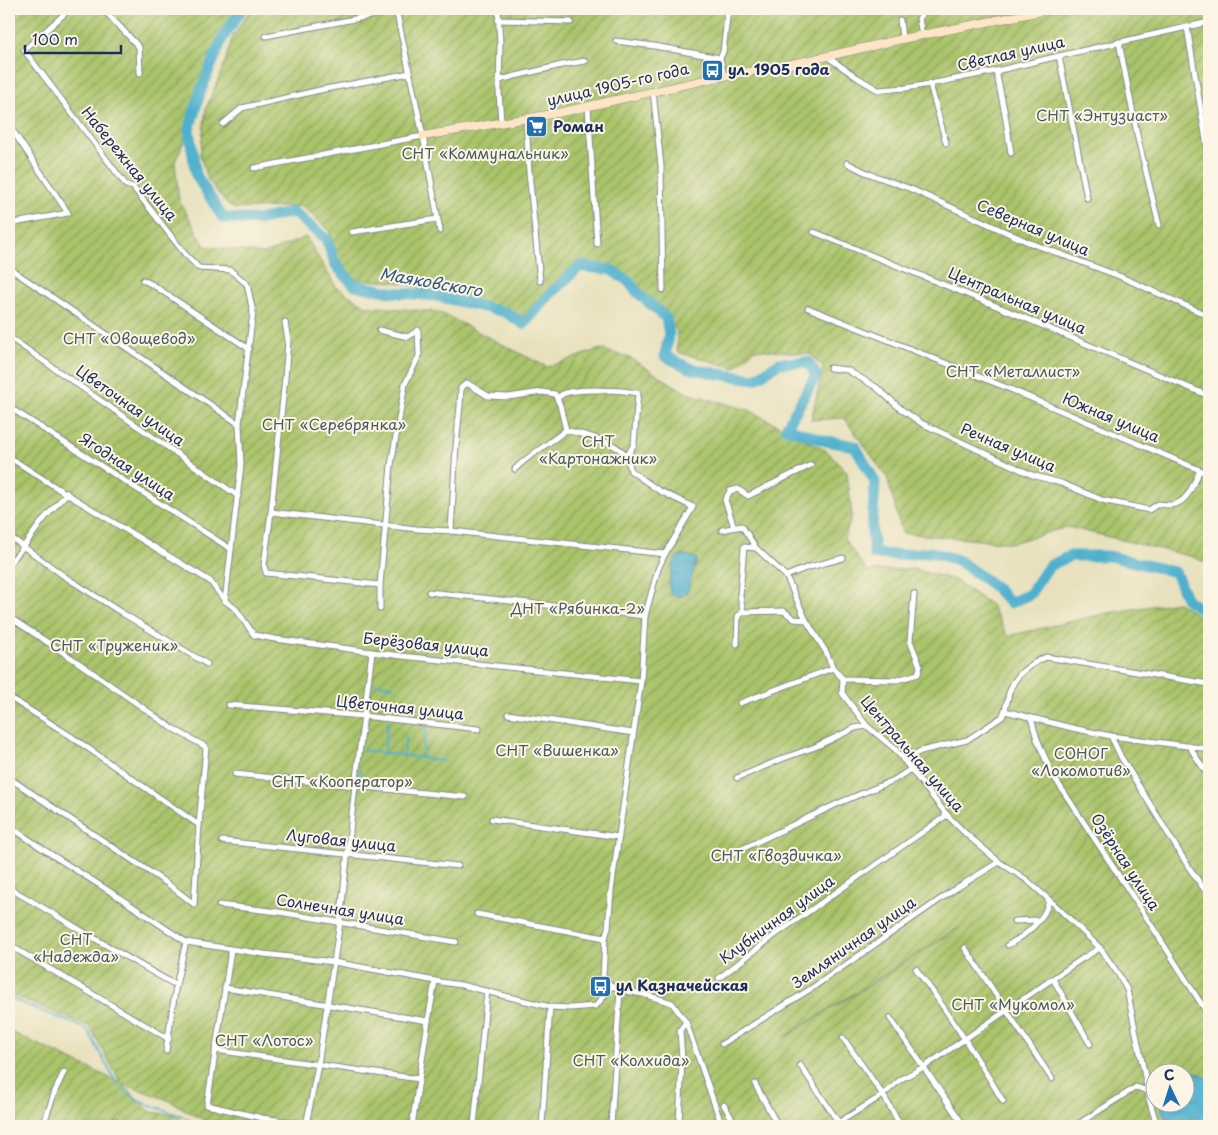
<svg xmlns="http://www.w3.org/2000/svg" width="1218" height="1135" viewBox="0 0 1218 1135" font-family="'Playpen Sans',sans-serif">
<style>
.garden{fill:url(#garden-furrows);stroke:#627a64;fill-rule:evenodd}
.water{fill:url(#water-ripples);stroke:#357096}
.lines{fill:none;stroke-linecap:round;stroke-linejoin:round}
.stream{stroke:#4fb0ce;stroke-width:2}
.river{stroke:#4fb0ce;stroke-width:11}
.street-casing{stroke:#82888e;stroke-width:7}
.secondary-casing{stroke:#82888e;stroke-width:9}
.street{stroke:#fff;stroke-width:5}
.secondary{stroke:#fde5c5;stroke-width:8}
.labels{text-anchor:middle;stroke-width:4;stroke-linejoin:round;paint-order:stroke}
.street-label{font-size:15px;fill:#1b2f5e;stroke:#fcf5e5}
.poi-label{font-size:15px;font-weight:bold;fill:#1b2f5e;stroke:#fcf5e5;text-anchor:start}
.park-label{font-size:15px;fill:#465c62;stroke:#fcf5e5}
.water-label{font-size:16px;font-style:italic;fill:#2b5680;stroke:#fcf5e5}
</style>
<defs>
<pattern id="garden-furrows" width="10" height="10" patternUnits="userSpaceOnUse" patternTransform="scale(1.25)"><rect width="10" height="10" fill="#aac46a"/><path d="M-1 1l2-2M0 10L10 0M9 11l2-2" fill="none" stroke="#8aa05a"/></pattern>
<pattern id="water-ripples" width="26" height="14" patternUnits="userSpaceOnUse" patternTransform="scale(1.25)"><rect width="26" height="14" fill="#4fb0ce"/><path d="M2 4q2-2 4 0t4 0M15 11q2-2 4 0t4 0" fill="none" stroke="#4190aa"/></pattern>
</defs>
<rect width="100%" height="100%" fill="#fcf5e5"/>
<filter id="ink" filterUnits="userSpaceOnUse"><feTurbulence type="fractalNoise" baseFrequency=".02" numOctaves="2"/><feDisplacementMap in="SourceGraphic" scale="10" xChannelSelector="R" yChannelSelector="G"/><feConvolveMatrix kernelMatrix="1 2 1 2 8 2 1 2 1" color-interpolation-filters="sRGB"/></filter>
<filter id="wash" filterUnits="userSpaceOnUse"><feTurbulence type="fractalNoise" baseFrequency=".0096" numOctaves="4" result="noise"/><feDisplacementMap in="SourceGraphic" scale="20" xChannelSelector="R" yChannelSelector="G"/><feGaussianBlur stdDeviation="1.12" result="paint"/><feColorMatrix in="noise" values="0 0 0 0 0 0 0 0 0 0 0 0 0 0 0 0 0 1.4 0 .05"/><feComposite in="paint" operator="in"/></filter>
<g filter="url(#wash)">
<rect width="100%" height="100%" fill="#e8e1bd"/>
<g class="garden">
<path d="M9 9H235L202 76 197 103 186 136 175 162 179 200 205 246 264 254 306 237 336 287 366 306 439 312 547 367 600 349 630 358 687 393 749 410 827 451 847 472 852 515 844 539 867 571 914 569 955 580 991 605 1008 636 1107 613 1177 602 1209 622V1126H209V1123L168 1100 123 1084 151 1112 182 1116 173 1126H9V1031L121 1083 90 1027 9 994ZM960 927 875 982 783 1038ZM1156 1072H1186V1102H1156Z"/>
<path d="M251 9H1209V564L1193 557 1067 527 1012 543 902 533 887 477 844 418 811 420 823 368 810 354 755 349 735 368 677 352V331L628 281 611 270 580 266 524 324 503 311 403 283 355 279 337 257 329 230 302 206 234 209 226 203 208 180 200 155 206 108 223 68 233 36Z"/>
</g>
<g class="water">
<path d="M682 555 690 556 697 559C695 570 690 579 688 591L682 596H671C666 584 672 569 676 558Z"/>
<path d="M1196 1072 1209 1079V1126H1168L1162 1110 1161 1103 1186 1102V1074Z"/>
</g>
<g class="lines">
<g class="stream">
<path d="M370 683 393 686"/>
<path d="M413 719 427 720"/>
<path d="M362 750 443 761"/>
<path d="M384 753 388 721"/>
<path d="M403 756 406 736"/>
<path d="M422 758 426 725"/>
<path d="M358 784 360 770"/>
<path d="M9 998 87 1029 117 1084 138 1101 182 1116 198 1126"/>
</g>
<path class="river" d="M242 9 222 39 201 90 189 130 196 175 223 218 258 220 293 212 326 239 336 265 354 285 391 292 436 296 505 312 524 324 551 293 580 266 611 270 628 281 638 293 666 318 669 334 665 356 689 368 718 374 755 379 779 363 808 362 816 375 786 428 826 441 855 446 875 482 872 528 874 554 899 555 931 552 958 560 994 586 1010 603 1030 594 1049 566 1070 556H1109L1175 572 1187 600 1209 614"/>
</g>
</g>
<g filter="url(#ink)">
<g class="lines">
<defs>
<g id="street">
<path d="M70 9 24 50 126 185 133 187 185 254 199 268 230 270 247 284 253 312 239 424 241 465 225 601"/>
<path d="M103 9 139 47 140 73"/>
<path d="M396 9 423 136 440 231"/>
<path d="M498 9 500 44 499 91 501 123"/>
<path d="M498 20 571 22"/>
<path d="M900 20 902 39"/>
<path d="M1187 27 1209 158"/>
<path d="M922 35 919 19 924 9"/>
<path d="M266 36 396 11"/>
<path d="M616 41 654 46 720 58"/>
<path d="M1119 42 1138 139 1159 225"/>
<path d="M826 56 858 78 878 90 906 88 930 84 996 71 1059 56 1209 22"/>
<path d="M1059 56 1087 198"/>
<path d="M996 71 1005 114 1011 153"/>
<path d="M724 76 720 58 723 52 728 9"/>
<path d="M499 80 562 65 585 61"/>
<path d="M930 84 946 143"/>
<path d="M653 91 661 166 663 290"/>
<path d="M588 106 597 244"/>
<path d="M526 119 529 172 540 281"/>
<path d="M223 124 242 108 320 90 410 73"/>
<path d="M9 125 68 213 9 224"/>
<path d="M847 163 867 173 911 189 1028 242 1119 276 1209 316"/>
<path d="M254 168 423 136"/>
<path d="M352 232 437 219"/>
<path d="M814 232 1006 310 1209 396"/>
<path d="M9 268 239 424"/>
<path d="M143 280 153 285 249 349"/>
<path d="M808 308 1010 389 1209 474"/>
<path d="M285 322 288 341 285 378 271 512 264 565 266 573 380 585"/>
<path d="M379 330 408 337 418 330 419 356 405 384 391 465 380 585V609"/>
<path d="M9 337 238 496"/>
<path d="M830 368 847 370 876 387 901 409 921 423 1032 475 1061 483 1102 500 1149 510 1158 504C1161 504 1166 505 1170 505 1188 504 1193 484 1200 470"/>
<path d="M557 398C559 397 561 395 563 394 577 388 623 390 638 393L634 444 627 457"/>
<path d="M9 407 231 549"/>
<path d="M566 430C584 435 614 441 626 455 629 459 629 466 631 471L658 490 693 507 665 554 658 569 645 616 641 681 611 891 608 928 605 938 603 978 612 986 620 990 643 994 672 1003 686 1022 722 1126"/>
<path d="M9 457 57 488 210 581 225 601 236 609 254 635 275 639 402 656 641 681"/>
<path d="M271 512 417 529 451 531 665 554"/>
<path d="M734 527 725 500 730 491 738 489 748 496 811 465"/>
<path d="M722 530 742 526 756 548 786 576 806 620 826 652 833 668 843 679 842 693 867 726 895 749 947 815 965 833 999 862 1027 880 1055 905 1100 948 1119 975 1127 990 1148 1091 1149 1099 1157 1126"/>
<path d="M451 531 456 446 460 406 461 388 467 383 488 396 508 397 542 392 555 394 560 405 566 430C549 444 530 454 515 469"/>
<path d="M9 536 64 576 122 613 207 664"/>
<path d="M756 548 744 547 740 595 743 612 784 611 794 619 806 620"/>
<path d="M9 564 24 546 43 520 67 493"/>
<path d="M786 576 806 568 843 558"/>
<path d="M429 592 645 616"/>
<path d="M9 617 76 661 172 728 206 747 199 825 194 904"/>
<path d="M737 644 738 616 743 612"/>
<path d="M843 679 897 680 918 674 920 666 910 641 914 594"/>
<path d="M9 697 69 735 199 825"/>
<path d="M740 703 833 668"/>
<path d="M229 705 363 716 479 729"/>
<path d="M1005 711 1072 728 1111 736 1209 749"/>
<path d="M508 714 633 733"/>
<path d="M1031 718 1037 739 1052 774 1150 923 1209 1016"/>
<path d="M1111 736 1121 757 1188 866 1209 896"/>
<path d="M1189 746 1209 777"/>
<path d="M903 760 921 751 967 740 1002 717C1006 709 1007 702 1009 693 1015 674 1029 665 1046 657L1209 684"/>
<path d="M235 774 465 797"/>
<path d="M9 778 168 884 194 904"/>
<path d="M737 778 784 758 815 747 855 728 867 726"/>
<path d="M492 819 619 837"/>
<path d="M9 826 49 853 117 896 186 942 264 954 334 962 441 982 461 985 550 1007 570 1008 596 1006 612 986"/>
<path d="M222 841 458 866"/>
<path d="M721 859 839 803 894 780 911 769"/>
<path d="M9 888C65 920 119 954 176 985"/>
<path d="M219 905 279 912 456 942"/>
<path d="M477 914 605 938"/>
<path d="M1014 921 1038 920"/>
<path d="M9 945 169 1039"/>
<path d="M1008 945C1025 936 1046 919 1049 900"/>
<path d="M965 948 1052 1079"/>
<path d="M231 950 207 1105 262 1118 319 1126"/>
<path d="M916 969C948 1011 976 1056 1003 1101"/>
<path d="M719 978 775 935 947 815"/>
<path d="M1053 979 1090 1044"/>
<path d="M225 988 428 1021 435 981"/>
<path d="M890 1018 964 1126"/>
<path d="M843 1038 883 1095 901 1126"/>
<path d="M722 1044 812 988 955 889 999 862"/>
<path d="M215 1050 419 1079"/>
<path d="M166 1051 176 985 186 942"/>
<path d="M800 1065 841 1126"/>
<path d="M755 1084 778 1126"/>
<path d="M724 1105 736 1126"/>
<path d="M264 1119 274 1126"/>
<path d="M306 1125 318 1065 340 922 355 786 372 652"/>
<path d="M43 1126 55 1091 64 1072"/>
<path d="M113 1126 115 1120"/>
<path d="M412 1126 428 1021"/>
<path d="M474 1126 487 991"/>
<path d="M542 1126 550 1007"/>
<path d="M611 1126 620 990"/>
<path d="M679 1126 682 1059 680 1030 686 1022"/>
<path d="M833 1126 883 1095 901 1079 924 1067 1083 958 1100 948"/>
<path d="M1075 1126 1136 1087 1148 1091"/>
</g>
<path id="secondary" d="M423 136 558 113 705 80 806 61 902 39 1052 9"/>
</defs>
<use href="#street" class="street-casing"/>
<use href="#secondary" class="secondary-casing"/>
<use href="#street" class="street"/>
<use href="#secondary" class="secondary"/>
</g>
</g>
<defs>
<symbol id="bus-square" viewBox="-11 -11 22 22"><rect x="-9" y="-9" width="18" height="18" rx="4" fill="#1f6fb2" stroke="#fcf5e5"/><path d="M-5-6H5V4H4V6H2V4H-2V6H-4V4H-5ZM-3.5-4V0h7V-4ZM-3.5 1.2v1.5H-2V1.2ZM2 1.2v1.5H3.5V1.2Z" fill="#fff"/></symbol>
<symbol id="supermarket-square" viewBox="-11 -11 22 22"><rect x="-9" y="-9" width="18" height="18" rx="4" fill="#1f6fb2" stroke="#fcf5e5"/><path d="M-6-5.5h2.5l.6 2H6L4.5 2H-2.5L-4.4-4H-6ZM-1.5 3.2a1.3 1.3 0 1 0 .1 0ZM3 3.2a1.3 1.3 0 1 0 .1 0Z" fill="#fff"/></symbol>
</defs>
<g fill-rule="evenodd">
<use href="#bus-square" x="700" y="58" width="25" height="25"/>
<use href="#supermarket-square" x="524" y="114" width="25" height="25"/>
<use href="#bus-square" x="588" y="974" width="25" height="25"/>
</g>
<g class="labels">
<g class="street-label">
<text transform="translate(1011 54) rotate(-13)" y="5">Светлая улица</text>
<text transform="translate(618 85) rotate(-13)" y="5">улица 1905-го года</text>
<text transform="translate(129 164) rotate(51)" y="5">Набережная улица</text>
<text transform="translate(1033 228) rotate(23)" y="5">Северная улица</text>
<text transform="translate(1017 301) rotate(23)" y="5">Центральная улица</text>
<text transform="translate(130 406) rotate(35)" y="5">Цветочная улица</text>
<text transform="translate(1111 418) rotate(23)" y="5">Южная улица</text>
<text transform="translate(1008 448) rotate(23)" y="5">Речная улица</text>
<text transform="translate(127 467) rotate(33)" y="5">Ягодная улица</text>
<text transform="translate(426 645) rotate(6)" y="5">Берёзовая улица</text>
<text transform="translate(400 708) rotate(6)" y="5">Цветочная улица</text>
<text transform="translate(912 754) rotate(49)" y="5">Центральная улица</text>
<text transform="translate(341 841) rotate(6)" y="5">Луговая улица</text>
<text transform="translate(1125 862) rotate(57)" y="5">Озёрная улица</text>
<text transform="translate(340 910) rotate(9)" y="5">Солнечная улица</text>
<text transform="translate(777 920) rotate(-36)" y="5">Клубничная улица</text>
<text transform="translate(854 943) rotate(-35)" y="5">Земляничная улица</text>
</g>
<g class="poi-label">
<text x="728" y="75">ул. 1905 года</text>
<text x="553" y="132">Роман</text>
<text x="616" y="991">ул Казначейская</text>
</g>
<g class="park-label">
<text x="1102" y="121">СНТ «Энтузиаст»</text>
<text x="485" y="159">СНТ «Коммунальник»</text>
<text x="129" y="344">СНТ «Овощевод»</text>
<text x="1013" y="377">СНТ «Металлист»</text>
<text x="334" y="430">СНТ «Серебрянка»</text>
<text x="598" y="447">СНТ<tspan x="598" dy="17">«Картонажник»</tspan></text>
<text x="578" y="614">ДНТ «Рябинка-2»</text>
<text x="114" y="651">СНТ «Труженик»</text>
<text x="557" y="756">СНТ «Вишенка»</text>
<text x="1081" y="759">СОНОГ<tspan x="1081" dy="17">«Локомотив»</tspan></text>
<text x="342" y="787">СНТ «Кооператор»</text>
<text x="776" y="861">СНТ «Гвоздичка»</text>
<text x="76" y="945">СНТ<tspan x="76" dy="17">«Надежда»</tspan></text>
<text x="1013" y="1010">СНТ «Мукомол»</text>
<text x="264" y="1046">СНТ «Лотос»</text>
<text x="631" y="1066">СНТ «Колхида»</text>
</g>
<g class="water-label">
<text transform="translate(431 282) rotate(10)" y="6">Маяковского</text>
</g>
</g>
<rect width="1218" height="1135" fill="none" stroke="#fcf5e5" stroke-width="30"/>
<g transform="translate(1170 1088) rotate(356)"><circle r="24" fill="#fcf5e5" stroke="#a2a6af"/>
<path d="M0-4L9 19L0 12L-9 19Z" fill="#1f6fb2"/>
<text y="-8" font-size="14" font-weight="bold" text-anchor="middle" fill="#1b2f5e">С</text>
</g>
<path d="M25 45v8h96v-8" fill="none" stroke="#1b2f5e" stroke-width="2.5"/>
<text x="32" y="45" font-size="15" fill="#1b2f5e" stroke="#fcf5e5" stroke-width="4" paint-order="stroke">100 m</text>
</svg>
